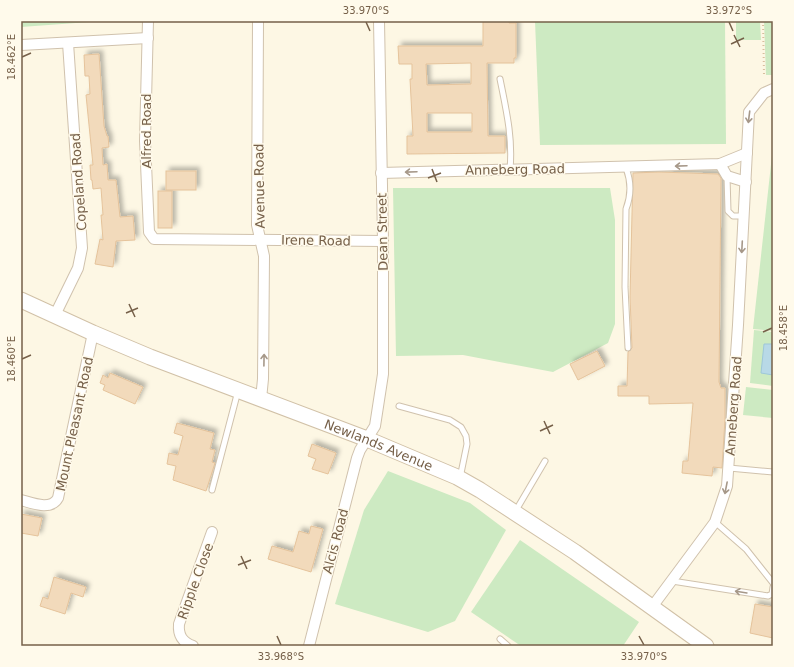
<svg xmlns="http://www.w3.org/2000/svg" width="794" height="667" viewBox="0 0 794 667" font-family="'DejaVu Sans',sans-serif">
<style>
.green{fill:#cdeac2}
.water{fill:#b8d9e7;stroke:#9ec7d8}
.building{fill:#f2dabb;stroke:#e5c39b;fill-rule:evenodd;filter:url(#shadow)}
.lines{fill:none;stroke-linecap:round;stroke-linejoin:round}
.lane-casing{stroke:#d0c2ad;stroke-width:7}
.street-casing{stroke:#d0c2ad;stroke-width:12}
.secondary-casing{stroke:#d1c1a7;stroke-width:17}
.path{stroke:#d7bd9e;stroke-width:2;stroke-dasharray:1 3;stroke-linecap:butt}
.lane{stroke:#fff;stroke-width:5}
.street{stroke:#fff;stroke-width:10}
.secondary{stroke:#fff;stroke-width:15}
.oneway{stroke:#a69889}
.ticks{fill:none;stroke:#766049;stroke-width:1.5}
.labels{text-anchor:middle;stroke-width:3;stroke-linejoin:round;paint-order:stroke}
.street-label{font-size:13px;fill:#766049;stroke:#fffaeb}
.neatline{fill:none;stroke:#766049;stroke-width:1.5}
.ticks-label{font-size:10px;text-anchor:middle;fill:#766049}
</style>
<defs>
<filter id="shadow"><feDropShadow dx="3.5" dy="-3.5" stdDeviation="2" flood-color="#0004"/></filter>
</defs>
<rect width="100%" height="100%" fill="#fdf7e4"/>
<g class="green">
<path d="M21 21H103L21 27Z"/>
<path d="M535 21H725L726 144 540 145Z"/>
<path d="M736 21H760L761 40H736Z"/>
<path d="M764 21H773V75H766Z"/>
<path d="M773 146V331L753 329Z"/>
<path d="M393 188H610L615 220V324L608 343 553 372 463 355 396 356Z"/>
<path d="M754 330 773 332V386L750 383Z"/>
<path d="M746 387 773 390V418L743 415Z"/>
<path d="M388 471 470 503 506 530 455 621 428 632 335 604 364 510Z"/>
<path d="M520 540 639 622 623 646H521L471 612Z"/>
</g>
<path class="water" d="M764 344H773V375L761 373Z"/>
<g class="building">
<path d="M483 21H509V23H516V58H514V63H487L488 136H505V153L407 154V136H413L410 79H412V64H399L398 46H483ZM471 63V84L427 85 426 64ZM427 113H472V132H427Z"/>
<path d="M99 54 104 126 107 136H108L109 147 102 148 103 165 107 164 108 180H116L120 217 133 216 135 240 116 241 113 267 95 264 100 239 103 240 101 215H103L101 188 93 189 92 180H91L90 165H93L86 95 90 94 89 76H85L84 55Z"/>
<rect x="166" y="171" width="30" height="19"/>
<path d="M659 172 718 174 721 178 719 382 721 388H725V419L722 468 713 467 712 476 682 473 683 461H688L693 403 649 404V396H618V386H627L628 352 632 348 630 297 633 173Z"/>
<rect x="158" y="191" width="14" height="37"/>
<path d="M597 351 605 366 578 380 570 364Z"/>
<path d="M110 373 143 387 135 404 103 390 105 385 100 383 103 375 108 378Z"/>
<path d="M177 423 214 433 210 449 215 450 212 462 215 463 206 491 173 480 176 466 167 464 169 453 178 455 183 436 174 433Z"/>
<path d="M312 444 336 453 328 474 312 469 316 459 308 456Z"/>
<path d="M21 514 42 518 38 536 21 533Z"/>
<path d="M311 526 323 529 311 572 268 559 272 546 293 552 299 531 309 534Z"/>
<path d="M54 577 86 587 83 597 71 593 65 614 40 606 43 597 48 599Z"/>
<path d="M755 604 773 607V638L750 633Z"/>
</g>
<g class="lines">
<defs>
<g id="lane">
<path d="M500 79C506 109 513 138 510 169"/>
<path d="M626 168C631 181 631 196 626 209L625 287 628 348"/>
<path d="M727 176 728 211 733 216H744"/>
<path d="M399 406 450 420 461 427 466 436 467 444 460 478"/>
<path d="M729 468 773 472"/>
<path d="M212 490 238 391"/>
<path d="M515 512 545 461"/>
<path d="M715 522 746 549 773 583"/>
<path d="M672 581 768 596 772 594 773 587"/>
<path d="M500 639 508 646"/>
</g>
<g id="street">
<path d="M148 21 145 141 149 232 154 239 383 241"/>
<path d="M258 21 257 225 264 256 263 379 261 399"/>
<path d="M21 45 148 38"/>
<path d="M720 164 727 176 746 182"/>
<path d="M381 173 720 164 747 153"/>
<path d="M55 315 78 268 82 248 68 43"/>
<path d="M21 500C32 503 51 511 58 498L93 333"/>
<path d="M652 607 715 522 727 486 738 325 749 112 764 93 773 89"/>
<path d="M193 646C182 642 178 635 179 624L212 532"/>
<path d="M309 646 357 458 360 450 375 426 383 374V241L379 21"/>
</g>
<g id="secondary">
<path id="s1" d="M21 300 93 333 150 357 367 439 457 477 480 490 575 552 706 646"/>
</g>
</defs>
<use href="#lane" class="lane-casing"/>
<use href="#street" class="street-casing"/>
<use href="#secondary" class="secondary-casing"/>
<path class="path" d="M763 21 764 75"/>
<use href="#lane" class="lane"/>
<use href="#street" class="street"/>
<use href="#secondary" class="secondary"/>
</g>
<defs><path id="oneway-shaft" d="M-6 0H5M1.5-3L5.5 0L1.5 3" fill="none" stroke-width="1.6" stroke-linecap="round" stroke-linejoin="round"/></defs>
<g class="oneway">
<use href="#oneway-shaft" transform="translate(749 117) rotate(97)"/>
<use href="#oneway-shaft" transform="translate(681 166) rotate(178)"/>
<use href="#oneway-shaft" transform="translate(411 172) rotate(178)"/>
<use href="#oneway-shaft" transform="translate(742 247) rotate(93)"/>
<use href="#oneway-shaft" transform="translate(264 360) rotate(-89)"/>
<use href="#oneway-shaft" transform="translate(726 488) rotate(101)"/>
<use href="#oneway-shaft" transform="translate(741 592) rotate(-171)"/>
</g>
<path class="ticks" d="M366 22 370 31M729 22 733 31M734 35 740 47M731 44 744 38M22 57 31 53M432 169 437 182M428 178 441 173M129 304 135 317M126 313 138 308M763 332 772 328M22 359 31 355M544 421 550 434M540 431 553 425M241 556 247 569M238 565 251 560M277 636 281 645M639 636 644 645"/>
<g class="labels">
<g class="street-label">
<text transform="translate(146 131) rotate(-90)" y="5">Alfred Road</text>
<text transform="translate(515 169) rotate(-1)" y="5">Anneberg Road</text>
<text transform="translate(78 182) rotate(-94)" y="5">Copeland Road</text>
<text transform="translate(259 186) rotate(-91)" y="5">Avenue Road</text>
<text transform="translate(382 232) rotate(-91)" y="5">Dean Street</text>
<text transform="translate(316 240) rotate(1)" y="5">Irene Road</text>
<text transform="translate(733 406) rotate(-86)" y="5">Anneberg Road</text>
<text transform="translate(74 424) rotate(-78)" y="5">Mount Pleasant Road</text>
<text dy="5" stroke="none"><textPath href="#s1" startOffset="386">Newlands Avenue</textPath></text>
<text transform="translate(335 541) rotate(-75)" y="5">Alcis Road</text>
<text transform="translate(195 581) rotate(-70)" y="5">Ripple Close</text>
</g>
</g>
<rect width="794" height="667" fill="none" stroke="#fffaeb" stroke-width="44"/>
<rect x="22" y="22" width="750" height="623" class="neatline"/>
<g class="ticks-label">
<text x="366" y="14">33.970°S</text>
<text x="729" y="14">33.972°S</text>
<text transform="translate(11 57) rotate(-90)" y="4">18.462°E</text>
<text transform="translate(783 328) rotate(-90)" y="4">18.458°E</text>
<text transform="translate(11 359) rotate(-90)" y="4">18.460°E</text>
<text x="281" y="660">33.968°S</text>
<text x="644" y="660">33.970°S</text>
</g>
</svg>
